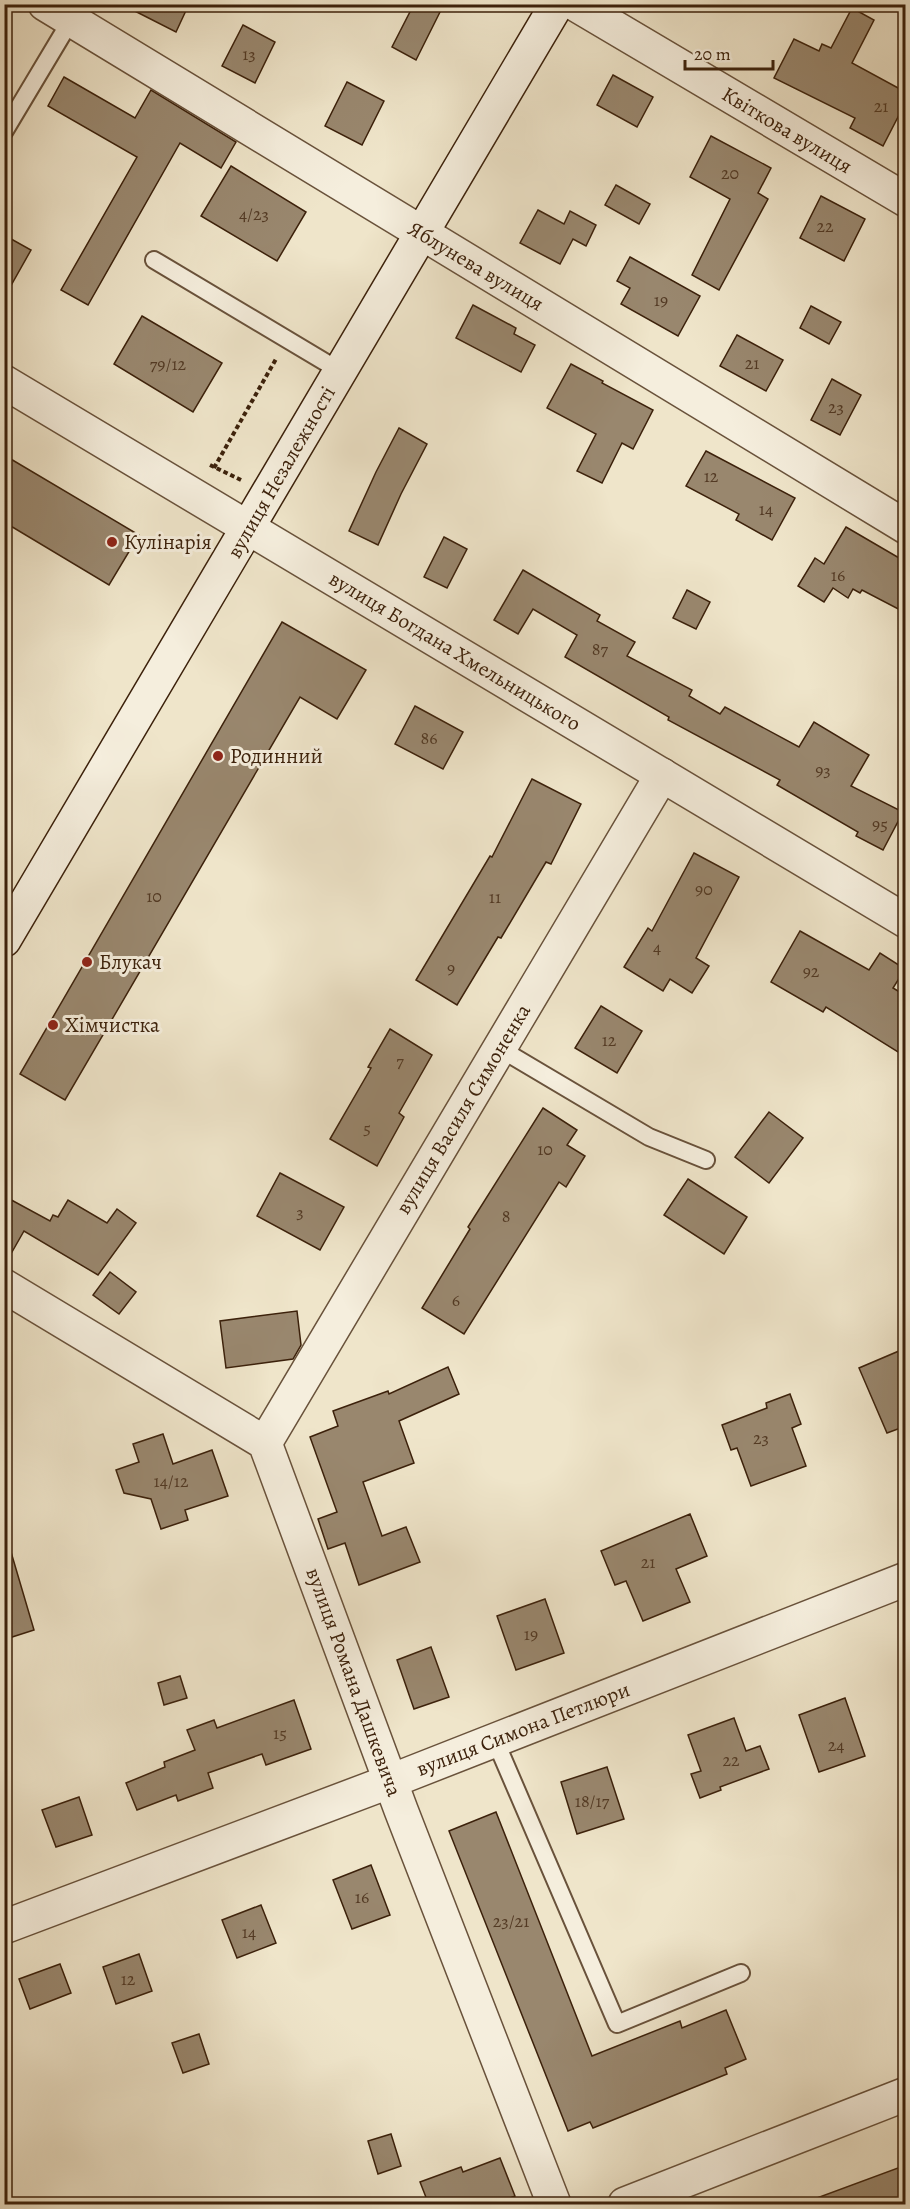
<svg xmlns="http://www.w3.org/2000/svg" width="910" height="2209" viewBox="0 0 910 2209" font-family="Alegreya,serif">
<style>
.building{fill:#99876e;stroke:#3c210b;stroke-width:1.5}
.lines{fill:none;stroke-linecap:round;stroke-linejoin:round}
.lane-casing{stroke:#69523b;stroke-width:20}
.street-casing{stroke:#69523b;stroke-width:36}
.secondary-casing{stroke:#3c210b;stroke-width:36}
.path{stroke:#3c210b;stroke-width:4;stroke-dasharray:4.5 3;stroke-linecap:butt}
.lane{stroke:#f5eedd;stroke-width:16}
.street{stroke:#f5eedd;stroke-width:33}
.secondary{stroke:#f5eedd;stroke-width:33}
.poi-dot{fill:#8f2418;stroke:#f5eedd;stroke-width:2}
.labels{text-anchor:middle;stroke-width:6;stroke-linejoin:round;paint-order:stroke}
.number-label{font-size:18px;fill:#533a24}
.street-label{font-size:21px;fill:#3c210b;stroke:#f5eedd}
.poi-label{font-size:21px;fill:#3c210b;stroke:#f5eedd;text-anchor:start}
</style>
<rect width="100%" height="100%" fill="#efe5ca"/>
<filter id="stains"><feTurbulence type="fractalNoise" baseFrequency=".00333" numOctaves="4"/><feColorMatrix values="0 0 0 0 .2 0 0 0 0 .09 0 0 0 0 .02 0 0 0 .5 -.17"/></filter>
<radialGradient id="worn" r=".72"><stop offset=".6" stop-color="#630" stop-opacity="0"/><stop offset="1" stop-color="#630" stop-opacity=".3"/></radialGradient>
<g class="building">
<path d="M121 4H189L176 32Z"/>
<path d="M414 4H444L416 60 392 47Z"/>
<path d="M852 8 874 20 852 63 900 89V113L883 146 850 128 855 118 774 78 794 39 819 51 822 44 831 48Z"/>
<path d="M243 25 275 42 255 83 222 66Z"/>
<path d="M613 75 653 97 637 127 597 105Z"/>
<path d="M64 77 135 118 151 90 236 142 221 168 180 143 88 305 61 290 137 157 48 106Z"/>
<path d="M347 82 384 101 362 145 325 126Z"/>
<path d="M711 136 771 168 758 193 768 199 719 290 692 275 730 199 690 177Z"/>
<path d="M231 166 306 212 277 261 201 216Z"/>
<path d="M616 185 650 204 639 224 605 205Z"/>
<path d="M821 196 865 219 844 261 800 238Z"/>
<path d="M538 210 564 224 570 211 596 225 586 246 573 239 560 264 520 243Z"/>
<path d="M4 235 31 250 4 298Z"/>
<path d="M630 257 700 296 678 336 621 304 630 288 617 281Z"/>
<path d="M473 305 516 328 514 334 535 345 521 372 456 338Z"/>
<path d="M811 306 841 322 829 344 800 328Z"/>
<path d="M142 316 222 363 193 412 114 364Z"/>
<path d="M737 335 783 360 766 391 720 366Z"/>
<path d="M571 364 603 381 602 383 653 410 633 449 622 443 602 483 577 471 596 434 547 408Z"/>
<path d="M832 379 861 395 840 435 811 420Z"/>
<path d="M399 428 427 444 401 494 378 545 349 531 376 472Z"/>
<path d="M706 451 795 498 772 540 736 520 739 514 686 486Z"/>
<path d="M4 455 139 535 109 585 4 522Z"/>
<path d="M846 527 906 562V613L862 590 860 593 853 589 848 598 833 588 824 602 798 586 815 558 824 564Z"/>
<path d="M444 537 467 549 447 588 424 577Z"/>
<path d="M523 570 600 615 597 621 635 642 627 656 692 690 689 696 720 714 725 707 799 747 814 722 869 755 851 786 903 812 883 850 856 836 858 832 777 785 780 780 668 720 669 717 565 657 577 635 533 609 518 634 494 620Z"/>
<path d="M687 590 710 602 696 629 673 618Z"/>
<path d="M282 622 366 670 337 719 300 697 65 1100 20 1074Z"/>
<path d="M415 706 463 732 443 769 395 744Z"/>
<path d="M532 779 581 804 551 864 546 862 501 938 498 937 457 1005 416 980 490 856 492 857Z"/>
<path d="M694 853 739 877 696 958 709 966 692 993 670 979 663 991 624 967 648 928 652 931Z"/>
<path d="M800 931 869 970 880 953 905 969 893 988 906 996V1057L826 1007 823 1012 771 982Z"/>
<path d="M601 1006 642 1031 617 1073 575 1048Z"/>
<path d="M390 1029 432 1055 399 1113 404 1117 377 1166 330 1139 371 1068 368 1067Z"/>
<path d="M543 1108 577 1130 567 1145 585 1156 566 1187 559 1182 464 1334 422 1308 470 1229 468 1227Z"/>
<path d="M769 1112 803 1138 769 1183 735 1157Z"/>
<path d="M280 1173 344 1207 320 1250 257 1216Z"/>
<path d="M688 1179 747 1217 724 1254 664 1215Z"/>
<path d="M4 1196 50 1221 53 1215 58 1217 68 1200 107 1223 117 1209 136 1223 98 1275 24 1231 4 1266Z"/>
<path d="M110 1272 136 1292 119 1314 93 1295Z"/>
<path d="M297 1311 301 1345 293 1359 226 1368 220 1321Z"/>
<path d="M906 1348V1426L887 1433 859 1368Z"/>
<path d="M448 1367 459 1394 399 1421 414 1463 363 1482 382 1536 406 1527 420 1562 359 1585 345 1543 328 1549 318 1519 337 1512 310 1437 338 1426 333 1411 388 1391 389 1394Z"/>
<path d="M790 1394 801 1424 792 1428 806 1466 751 1486 737 1448 731 1450 722 1425 767 1408 766 1403Z"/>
<path d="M163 1434 173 1464 212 1450 228 1496 185 1510 188 1520 161 1529 151 1499 124 1493 116 1470 139 1462 133 1444Z"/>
<path d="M690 1514 707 1556 676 1569 690 1602 643 1621 626 1581 615 1585 601 1551Z"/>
<path d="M11 1552 34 1630 9 1638 4 1624V1553Z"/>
<path d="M545 1599 564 1653 516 1670 497 1616Z"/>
<path d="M431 1647 449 1697 414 1709 397 1660Z"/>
<path d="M180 1676 187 1698 164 1705 158 1683Z"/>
<path d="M845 1698 865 1756 819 1772 799 1715Z"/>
<path d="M294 1700 311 1749 266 1765 262 1754 208 1773 213 1788 178 1801 176 1795 137 1810 126 1783 165 1767 164 1762 195 1750 187 1730 214 1720 217 1728Z"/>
<path d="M734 1718 746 1751 760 1746 769 1769 720 1787 721 1790 700 1798 691 1774 701 1771 688 1735Z"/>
<path d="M607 1767 624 1819 577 1834 561 1782Z"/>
<path d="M79 1797 92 1835 56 1847 42 1810Z"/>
<path d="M496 1812 592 2056 680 2021 682 2028 726 2010 746 2059 725 2068 727 2074 593 2128 590 2122 568 2131 449 1831Z"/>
<path d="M371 1865 390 1915 352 1929 333 1880Z"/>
<path d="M261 1905 276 1943 237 1958 222 1920Z"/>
<path d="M139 1954 152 1991 116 2004 103 1967Z"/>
<path d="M60 1964 71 1993 30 2009 19 1979Z"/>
<path d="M199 2034 209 2064 183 2073 172 2043Z"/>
<path d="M391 2134 401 2166 378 2174 368 2141Z"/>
<path d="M500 2158 515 2196 493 2205H429L420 2182 461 2167 463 2172Z"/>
<path d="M906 2165V2205H806V2202Z"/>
</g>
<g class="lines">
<defs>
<g id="lane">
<path d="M4 132 71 20"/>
<path d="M154 260 340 371"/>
<path d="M499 1048 649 1137 706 1160"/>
<path d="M495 1740 617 2024 741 1973"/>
</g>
<g id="street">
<path d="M45 4 906 527"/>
<path d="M575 4 906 200"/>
<path d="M4 382 906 921"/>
<path d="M4 1286 265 1443 401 1810 554 2204"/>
<path d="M265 1443 662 775"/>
<path d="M4 1927 391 1781 906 1579"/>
<path d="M625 2204 906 2094"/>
</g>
<path id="secondary" d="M4 940 557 4"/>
</defs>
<use href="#lane" class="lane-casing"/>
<use href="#street" class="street-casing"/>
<use href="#secondary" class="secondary-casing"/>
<g class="path">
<path d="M210 465 241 480"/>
<path d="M214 468 276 359"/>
</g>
<use href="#lane" class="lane"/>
<use href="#street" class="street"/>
<use href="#secondary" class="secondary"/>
</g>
<g class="poi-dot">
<circle cx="112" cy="542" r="6"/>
<circle cx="218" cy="756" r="6"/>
<circle cx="87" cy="962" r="6"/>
<circle cx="53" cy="1025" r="6"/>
</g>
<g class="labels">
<g class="number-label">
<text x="249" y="60">13</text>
<text x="881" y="112">21</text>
<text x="730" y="179">20</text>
<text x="254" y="220">4/23</text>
<text x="825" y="232">22</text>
<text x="661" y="306">19</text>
<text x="752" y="369">21</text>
<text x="168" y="370">79/12</text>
<text x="836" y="413">23</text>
<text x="711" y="482">12</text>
<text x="766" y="515">14</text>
<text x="838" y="581">16</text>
<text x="600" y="655">87</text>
<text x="429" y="744">86</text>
<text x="823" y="776">93</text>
<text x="880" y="830">95</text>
<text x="704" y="895">90</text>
<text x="154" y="902">10</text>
<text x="495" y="903">11</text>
<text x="657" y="953">4</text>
<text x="451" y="974">9</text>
<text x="811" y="977">92</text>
<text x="609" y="1046">12</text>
<text x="400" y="1067">7</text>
<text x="367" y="1134">5</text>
<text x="545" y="1155">10</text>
<text x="300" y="1218">3</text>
<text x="506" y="1222">8</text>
<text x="456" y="1306">6</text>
<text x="761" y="1444">23</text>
<text x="171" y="1487">14/12</text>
<text x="648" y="1568">21</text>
<text x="531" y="1640">19</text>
<text x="280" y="1739">15</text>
<text x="836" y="1751">24</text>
<text x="731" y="1766">22</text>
<text x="592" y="1807">18/17</text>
<text x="362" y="1903">16</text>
<text x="511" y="1927">23/21</text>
<text x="249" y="1938">14</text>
<text x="128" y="1985">12</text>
</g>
<g class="street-label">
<text transform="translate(787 130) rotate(31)" y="7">Квіткова вулиця</text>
<text transform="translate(476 266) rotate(31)" y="7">Яблунева вулиця</text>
<text transform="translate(281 472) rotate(-60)" y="7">вулиця Незалежності</text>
<text transform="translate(455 651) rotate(31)" y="7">вулиця Богдана Хмельницького</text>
<text transform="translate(463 1109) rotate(-59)" y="7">вулиця Василя Симоненка</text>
<text transform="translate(354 1682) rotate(70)" y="7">вулиця Романа Дашкевича</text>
<text transform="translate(523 1729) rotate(-21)" y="7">вулиця Симона Петлюри</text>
</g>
<g class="poi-label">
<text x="124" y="549">Кулінарія</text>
<text x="230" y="763">Родинний</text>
<text x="99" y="969">Блукач</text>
<text x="65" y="1032">Хімчистка</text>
</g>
</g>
<rect width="910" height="2209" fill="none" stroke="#efe5ca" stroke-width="24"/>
<rect x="6" y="6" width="898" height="2197" fill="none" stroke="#3c210b" stroke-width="3"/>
<rect x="12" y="12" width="886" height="2185" fill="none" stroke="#3c210b" stroke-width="1.5"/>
<path d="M685 60v9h88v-9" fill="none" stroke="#3c210b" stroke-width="3"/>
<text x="694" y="60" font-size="18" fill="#3c210b" stroke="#f5eedd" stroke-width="4.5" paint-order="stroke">20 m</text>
<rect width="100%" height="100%" filter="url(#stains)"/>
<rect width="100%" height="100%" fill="url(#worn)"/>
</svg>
